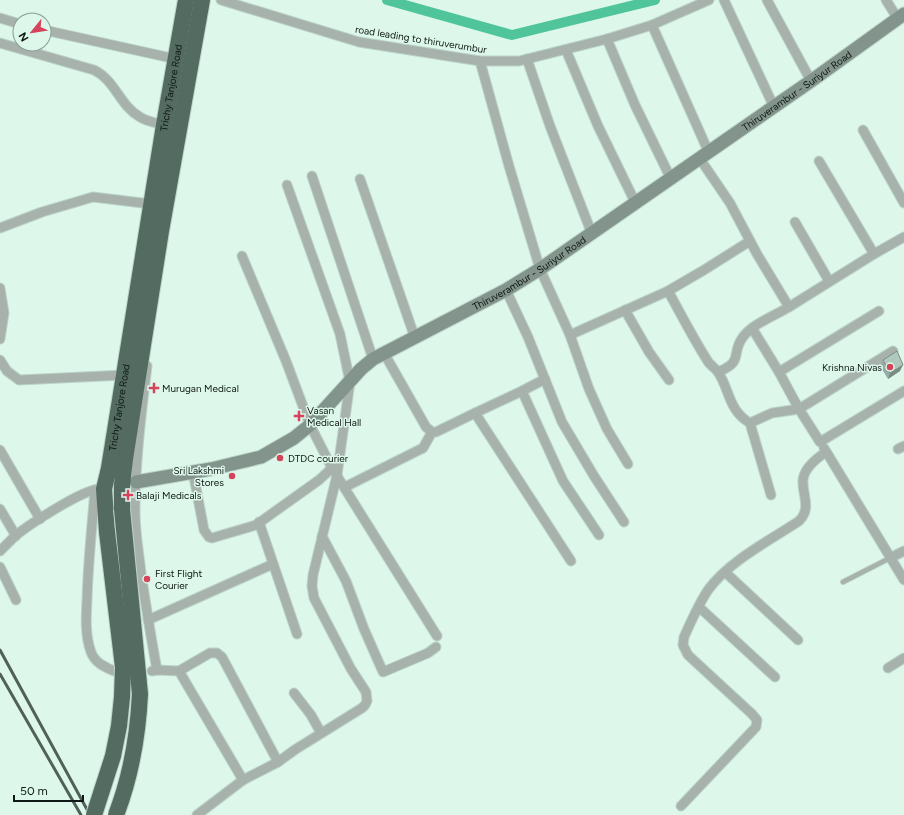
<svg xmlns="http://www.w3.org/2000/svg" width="904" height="815" viewBox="0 0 904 815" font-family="Figtree,sans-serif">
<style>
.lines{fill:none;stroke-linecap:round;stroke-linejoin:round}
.canal{stroke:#50c59b;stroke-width:10}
.lane-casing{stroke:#bcd4c9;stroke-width:6}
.street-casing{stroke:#bcd4c9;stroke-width:11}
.secondary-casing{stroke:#bcd4c9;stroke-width:15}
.highway-casing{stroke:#bcd4c9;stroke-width:18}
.lane{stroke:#a7b2ad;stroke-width:4.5}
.street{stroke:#a7b2ad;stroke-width:9}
.secondary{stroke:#83948c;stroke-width:13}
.highway{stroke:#536b60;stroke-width:16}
.rail{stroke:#516059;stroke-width:3}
.highway-bridge-casing{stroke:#bcd4c9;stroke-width:18;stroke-linecap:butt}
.highway-bridge{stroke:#536b60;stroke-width:16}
.wall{fill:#96ada3}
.shaded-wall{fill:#7a8d84}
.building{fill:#afc9bd;stroke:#7a8d84}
.poi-dot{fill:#d5445a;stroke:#ddf8eb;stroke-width:1.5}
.labels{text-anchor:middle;stroke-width:3;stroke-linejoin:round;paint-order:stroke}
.street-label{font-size:10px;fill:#0e1814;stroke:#ddf8eb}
.poi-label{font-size:10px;fill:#0e1814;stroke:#ddf8eb;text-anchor:start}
</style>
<rect width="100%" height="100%" fill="#ddf8eb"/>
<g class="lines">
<path class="canal" d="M387 0 512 35 655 0"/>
<defs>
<path id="lane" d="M843 582 890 558"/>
<g id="street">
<path d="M221 0 359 42 480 61H519L607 39 652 25 709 0"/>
<path d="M724 0 774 107"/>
<path d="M767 0 811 81"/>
<path d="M886 0 898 19"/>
<path d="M0 18 20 24"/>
<path d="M652 25 709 153"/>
<path d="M44 30 176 59"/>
<path d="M607 39 635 105 671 179"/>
<path d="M0 43 94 70C115 80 120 106 140 117 146 121 156 123 164 125"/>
<path d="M566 50 598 126 636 204"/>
<path d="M527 59 550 126 592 234"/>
<path d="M480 61 509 166 540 269 570 335 668 291 704 270 750 241"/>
<path d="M863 130 904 203"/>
<path d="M700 159 730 203 757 254 789 307 874 254 904 237"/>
<path d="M819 161 874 254"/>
<path d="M312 176 373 359"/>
<path d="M360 179 415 338"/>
<path d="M795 222 829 281"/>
<path d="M0 228 42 212 93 197 151 204"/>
<path d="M242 256 286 361 310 425 332 468 437 636"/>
<path d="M0 288 4 313 0 339"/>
<path d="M506 290 528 337 562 422 594 476 624 522"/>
<path d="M668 291C681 314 694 340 709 363 712 366 715 368 718 372 730 390 728 410 750 423L772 413 799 409 893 351"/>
<path d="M625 310 649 352 669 380"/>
<path d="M879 311 779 372 799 409 820 442 904 391"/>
<path d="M752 328 779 372"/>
<path d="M570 335 589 389 607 429 628 464"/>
<path d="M384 353 426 427 432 432H436L475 413 571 561"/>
<path d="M0 360 7 371 19 380 124 375"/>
<path d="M147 366C141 415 135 463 135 512 135 533 139 553 141 573 146 606 151 638 157 670"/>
<path d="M718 372C745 361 730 354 743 337 752 324 776 315 789 307"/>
<path d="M522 391 563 481 599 535"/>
<path d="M475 413 522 391 545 379"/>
<path d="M750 423 771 495"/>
<path d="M824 448 904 580"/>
<path d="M898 449 904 446"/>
<path d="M0 450 40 519"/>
<path d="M193 472 204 530 209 537 212 538 256 525 319 480 332 468"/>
<path d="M345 487 423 448 432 432"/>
<path d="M95 490C92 526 88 563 87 600 86 617 85 636 91 652 95 663 105 667 114 671"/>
<path d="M0 509 16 536"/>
<path d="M259 522 297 634"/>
<path d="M322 536 346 581 364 629 383 672 428 653 436 647"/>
<path d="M0 551C5 546 10 541 15 536 30 524 82 490 99 489"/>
<path d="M890 558 904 551"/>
<path d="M0 567 16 600"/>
<path d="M725 572 798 640"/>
<path d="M699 607 775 677"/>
<path d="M148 620 273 564"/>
<path d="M888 668 904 658"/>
<path d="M152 671 157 670 179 671 243 780"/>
<path d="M179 671 210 653H217L222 657 278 762"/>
<path d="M294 693 311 715 321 733"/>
<path d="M681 806 756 727 757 720 752 714 688 655 683 645 684 637C691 622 698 605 708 590 729 561 769 541 799 521 812 508 802 495 803 480 804 468 817 458 826 452"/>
<path d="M197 815 243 780 278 762 296 749 362 708 365 705 367 701 366 692 351 669 314 598 312 586 313 575 337 475 350 382 340 334 287 185"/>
</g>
<g id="secondary">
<path id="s1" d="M136 482 211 469 261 457 294 438 310 425 361 369 373 359 506 290 540 269 811 81 904 14"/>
</g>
<g id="highway">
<path d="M122 509V485L125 459 161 231 202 0"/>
<path id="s2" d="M107 532 104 489 109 468 124 375 164 125 186 0"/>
</g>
</defs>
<use href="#lane" class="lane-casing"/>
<use href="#street" class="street-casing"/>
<use href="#secondary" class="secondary-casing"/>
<use href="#highway" class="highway-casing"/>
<use href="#lane" class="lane"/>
<use href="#street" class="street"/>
<use href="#secondary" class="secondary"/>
<use href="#highway" class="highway"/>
<g class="rail">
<path d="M0 650 90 815"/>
<path d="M0 674 81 815"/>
</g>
<defs>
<g id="highway-bridge">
<path d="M94 815 113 756 119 726 122 697 123 667 107 532"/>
<path d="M116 815C131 776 138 735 140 694L122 509"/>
</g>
</defs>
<use href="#highway-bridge" class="highway-bridge-casing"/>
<use href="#highway-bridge" class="highway-bridge"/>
</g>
<path class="wall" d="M883 360 900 371 888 379 880 366Z"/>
<path class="shaded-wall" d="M903 365 900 371 888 379 890 373Z"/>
<path class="building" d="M897 351 903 365 890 373 883 360Z"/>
<g class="poi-dot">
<circle cx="890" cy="367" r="4"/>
<path d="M152 382h4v4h4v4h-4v4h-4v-4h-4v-4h4z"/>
<path d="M297 410h4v4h4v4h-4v4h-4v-4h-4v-4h4z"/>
<circle cx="280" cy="458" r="4"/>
<circle cx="232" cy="476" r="4"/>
<path d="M126 489h4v4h4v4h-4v4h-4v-4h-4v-4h4z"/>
<circle cx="147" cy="579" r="4"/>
</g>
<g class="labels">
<g class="street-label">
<text transform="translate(421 39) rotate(9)" y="4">road leading to thiruverumbur</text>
<text dy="4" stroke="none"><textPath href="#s2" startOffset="450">Trichy Tanjore Road</textPath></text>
<text dy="4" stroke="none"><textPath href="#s1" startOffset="780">Thiruverambur - Suriyur Road</textPath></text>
<text dy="4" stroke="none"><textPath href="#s1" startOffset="456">Thiruverambur - Suriyur Road</textPath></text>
<text dy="4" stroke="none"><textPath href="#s2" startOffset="126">Trichy Tanjore Road</textPath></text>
</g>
<g class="poi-label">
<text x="882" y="371" text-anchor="end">Krishna Nivas</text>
<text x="162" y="392">Murugan Medical</text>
<text x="307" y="414">Vasan<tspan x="307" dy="12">Medical Hall</tspan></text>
<text x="288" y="462">DTDC courier</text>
<text x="224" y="474" text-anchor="end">Sri Lakshmi<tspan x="224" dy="12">Stores</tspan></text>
<text x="136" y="499">Balaji Medicals</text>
<text x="155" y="577">First Flight<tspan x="155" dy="12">Courier</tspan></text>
</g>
</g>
<g transform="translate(32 32) rotate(240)"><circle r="19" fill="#ddf8eb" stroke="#8a9e95"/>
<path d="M0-3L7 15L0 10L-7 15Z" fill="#d5445a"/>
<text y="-6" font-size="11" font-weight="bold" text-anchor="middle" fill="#0e1814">N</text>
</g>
<path d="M14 795v6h69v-6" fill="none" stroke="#0e1814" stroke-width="2"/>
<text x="20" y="795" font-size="12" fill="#0e1814" stroke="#ddf8eb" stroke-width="3" paint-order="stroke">50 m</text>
</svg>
